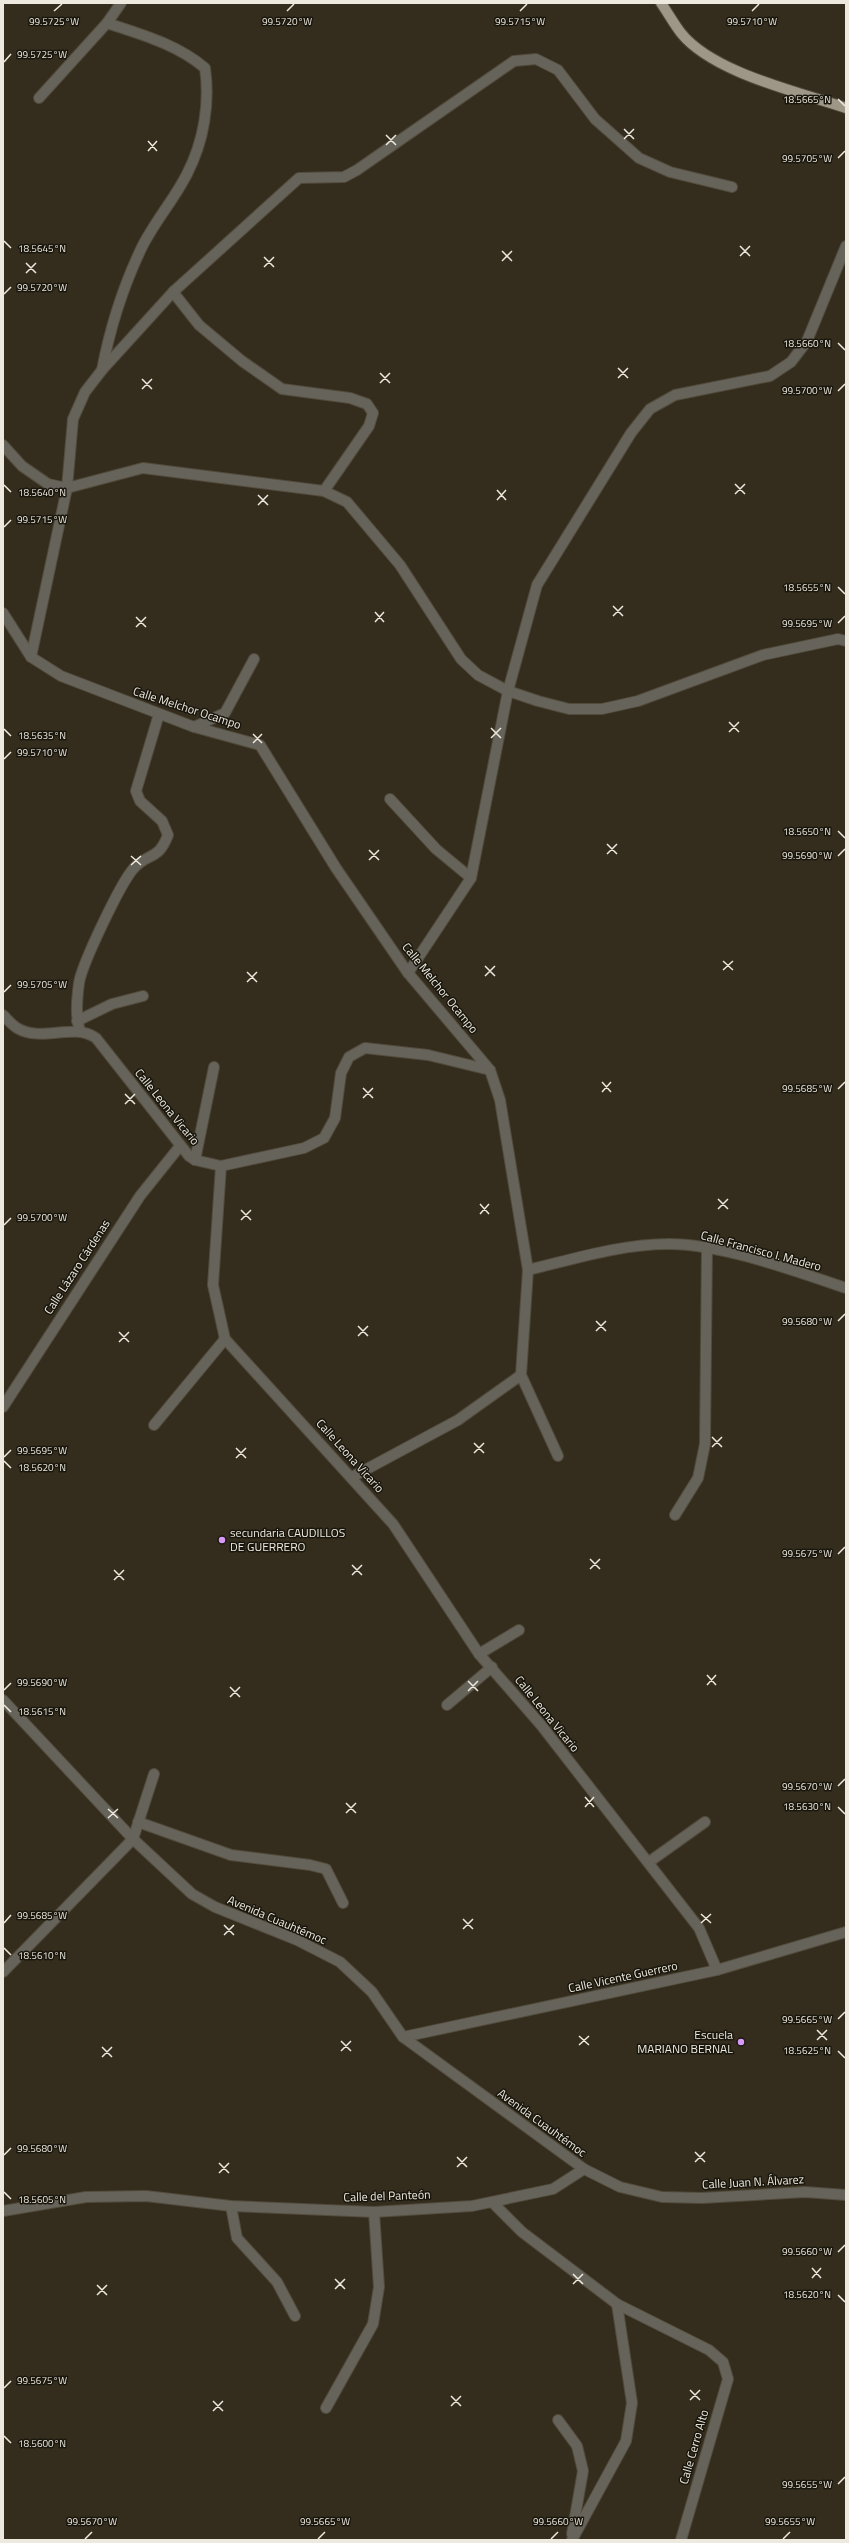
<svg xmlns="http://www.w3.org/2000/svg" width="849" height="2543" viewBox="0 0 849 2543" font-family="'Titillium Web',sans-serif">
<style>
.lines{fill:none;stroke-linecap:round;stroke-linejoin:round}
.minor-casing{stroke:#524b3c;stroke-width:12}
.major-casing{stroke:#524b3c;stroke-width:12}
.minor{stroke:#66635b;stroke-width:10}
.major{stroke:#9e9787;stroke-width:10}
.ticks{fill:none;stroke:#ede9de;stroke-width:1.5}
.poi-dot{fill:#d99af7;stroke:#19160e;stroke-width:1.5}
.labels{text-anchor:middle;stroke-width:3;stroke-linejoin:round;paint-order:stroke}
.street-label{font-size:12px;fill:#ede9de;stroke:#19160e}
.poi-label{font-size:12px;fill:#ede9de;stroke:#19160e;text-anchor:start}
.ticks-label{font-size:10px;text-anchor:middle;fill:#ede9de;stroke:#19160e;stroke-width:3;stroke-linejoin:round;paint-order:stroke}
</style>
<rect width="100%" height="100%" fill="#342d1d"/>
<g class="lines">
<defs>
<g id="minor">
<path d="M39 98 107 23 121 3"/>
<path d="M173 292 199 325 242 361 282 389 350 398 367 404 373 413 369 426 324 491"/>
<path d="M102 370C110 328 123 287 141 249 154 222 174 200 187 174 204 141 210 103 205 68 177 44 140 34 107 23"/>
<path d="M3 445 22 466 48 484 67 488 143 468 324 491 347 502 400 565 461 659 478 675 508 691 538 701 569 709H602L638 701 763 655 838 639 846 641"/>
<path d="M3 613 31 657 61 676 194 727 260 745 336 868 408 973 490 1070 500 1100 528 1270 521 1375 458 1420 352 1477"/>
<path d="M31 657 67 488 73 419 85 392 102 370 173 292 299 178 344 177 357 170 514 61 536 59 558 70 595 119 639 158 670 172 732 187"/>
<path d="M194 727 225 713 254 659"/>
<path d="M390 799 436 849 471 878"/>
<path d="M408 973 471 878 508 691 537 585 631 433 650 409 675 395 770 376 791 362 807 341 846 246"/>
<path d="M3 1015C7 1019 12 1025 17 1028 42 1043 73 1022 96 1038L189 1156 195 1160 221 1166 304 1148 324 1138 335 1118 341 1073 349 1057 365 1048 428 1055 490 1070"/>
<path d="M77 1021 112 1004 143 996"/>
<path d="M80 1031C75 1016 77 998 79 983 82 964 121 882 134 868 149 852 158 861 168 835L162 821 140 801 136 791 159 714"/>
<path d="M195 1160 214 1067"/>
<path d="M221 1166 213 1285 225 1339 393 1524 479 1654 541 1725 699 1928 717 1970"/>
<path d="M528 1270C574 1259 621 1244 669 1244 722 1244 795 1271 846 1288"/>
<path d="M521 1375 558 1456"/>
<path d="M3 1407 140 1196 180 1146"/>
<path d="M154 1425 225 1339"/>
<path d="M675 1515 698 1478 705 1444 707 1247"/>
<path d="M479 1654 519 1630"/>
<path d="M3 1700 133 1839 192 1894 215 1907 297 1940 340 1962 372 1992 403 2037 584 2169 620 2187 662 2197 702 2198 805 2192 846 2195"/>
<path d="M447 1705 492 1667"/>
<path d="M138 1822 231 1855 310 1865 326 1869 343 1903"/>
<path d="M649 1862 705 1822"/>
<path d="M3 1972 133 1839 154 1774"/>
<path d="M403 2037 717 1970 846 1932"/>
<path d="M493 2203 522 2232 617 2304 709 2350 723 2362 728 2379 681 2540"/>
<path d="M231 2206 237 2238 277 2282 295 2316"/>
<path d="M3 2211 86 2197 146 2196 231 2206 374 2212 472 2206 553 2189 584 2169"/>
<path d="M326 2408 373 2324 379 2287 374 2212"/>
<path d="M558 2420 577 2446 583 2471 572 2534"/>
<path d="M572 2540 626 2441 632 2403 617 2304"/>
</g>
<path id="major" d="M661 3C668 13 674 24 681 33 713 73 799 92 846 108"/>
</defs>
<use href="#minor" class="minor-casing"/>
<use href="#major" class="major-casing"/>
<use href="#minor" class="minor"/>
<use href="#major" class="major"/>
</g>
<path class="ticks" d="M54 11 62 4M287 11 294 4M520 11 527 4M752 11 759 4M4 62 11 54M838 99 845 106M624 129 634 139M386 135 396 145M624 139 634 129M148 141 157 151M386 145 396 135M148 151 157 141M838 158 845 151M4 241 11 248M740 246 750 256M502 251 512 261M740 256 750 246M264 257 274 267M502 261 512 251M26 263 36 273M264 267 274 257M26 273 36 263M4 294 11 287M838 343 845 350M618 368 628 378M380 373 390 383M618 378 628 368M142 379 152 389M380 383 390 373M142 389 152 379M838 391 845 384M735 484 745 494M4 485 11 492M497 490 506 500M735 494 745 484M258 495 268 505M497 500 506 490M258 505 268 495M4 527 11 520M838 587 845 594M613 606 623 616M375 612 384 622M613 616 623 606M136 617 146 627M375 622 384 612M838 623 845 616M136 627 146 617M729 722 739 732M491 728 501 738M4 729 11 736M729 732 739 722M253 734 262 743M491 738 501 728M253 743 262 734M4 759 11 752M838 831 845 838M607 844 617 854M369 850 379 860M607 854 617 844M131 856 141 865M838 856 845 849M369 860 379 850M131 865 141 856M723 961 733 970M485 966 495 976M723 970 733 961M247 972 257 982M485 976 495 966M247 982 257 972M4 992 11 985M602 1082 611 1092M363 1088 373 1098M838 1089 845 1082M602 1092 611 1082M125 1094 135 1104M363 1098 373 1088M125 1104 135 1094M718 1199 728 1209M480 1204 489 1214M718 1209 728 1199M241 1210 251 1220M480 1214 489 1204M241 1220 251 1210M4 1225 11 1218M596 1321 606 1331M838 1321 845 1314M358 1326 368 1336M596 1331 606 1321M119 1332 129 1342M358 1336 368 1326M119 1342 129 1332M712 1437 722 1447M474 1443 484 1453M712 1447 722 1437M236 1448 246 1458M474 1453 484 1443M4 1457 11 1450M236 1458 246 1448M4 1461 11 1468M838 1554 845 1547M590 1559 600 1569M352 1565 362 1575M590 1569 600 1559M114 1570 124 1580M352 1575 362 1565M114 1580 124 1570M707 1675 716 1685M468 1681 478 1691M707 1685 716 1675M230 1687 240 1697M4 1690 11 1683M468 1691 478 1681M230 1697 240 1687M4 1705 11 1712M838 1786 845 1779M585 1797 594 1807M346 1803 356 1813M585 1807 594 1797M838 1807 845 1814M108 1809 118 1818M346 1813 356 1803M108 1818 118 1809M701 1914 711 1923M463 1919 473 1929M4 1923 11 1915M701 1923 711 1914M224 1925 234 1935M463 1929 473 1919M224 1935 234 1925M4 1948 11 1955M838 2019 845 2012M817 2030 827 2040M579 2036 589 2045M817 2040 827 2030M341 2041 351 2051M579 2045 589 2036M102 2047 112 2057M341 2051 351 2041M838 2051 845 2058M102 2057 112 2047M695 2152 705 2162M4 2155 11 2148M457 2157 467 2167M695 2162 705 2152M219 2163 229 2173M457 2167 467 2157M219 2173 229 2163M4 2192 11 2199M838 2252 845 2245M812 2268 821 2278M573 2274 583 2284M812 2278 821 2268M335 2279 345 2289M573 2284 583 2274M97 2285 107 2295M335 2289 345 2279M97 2295 107 2285M838 2295 845 2302M4 2388 11 2381M690 2390 700 2400M451 2396 461 2406M690 2400 700 2390M213 2401 223 2411M451 2406 461 2396M213 2411 223 2401M4 2436 11 2443M838 2484 845 2477M85 2539 92 2532M318 2539 325 2532M551 2539 558 2532M783 2539 790 2532"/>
<g class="poi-dot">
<circle cx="222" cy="1540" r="4"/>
<circle cx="741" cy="2042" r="4"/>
</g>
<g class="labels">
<g class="street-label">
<text transform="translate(187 708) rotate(18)" y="4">Calle Melchor Ocampo</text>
<text transform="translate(440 988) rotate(51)" y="4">Calle Melchor Ocampo</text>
<text transform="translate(167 1107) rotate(51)" y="4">Calle Leona Vicario</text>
<text transform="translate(761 1251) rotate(15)" y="4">Calle Francisco I. Madero</text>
<text transform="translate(77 1267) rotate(-57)" y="4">Calle Lázaro Cárdenas</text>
<text transform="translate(350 1456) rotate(48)" y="4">Calle Leona Vicario</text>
<text transform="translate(547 1714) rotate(51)" y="4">Calle Leona Vicario</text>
<text transform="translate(277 1920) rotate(23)" y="4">Avenida Cuauhtémoc</text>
<text transform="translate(623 1977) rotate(-12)" y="4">Calle Vicente Guerrero</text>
<text transform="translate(542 2123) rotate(36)" y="4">Avenida Cuauhtémoc</text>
<text transform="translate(753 2182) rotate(-3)" y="4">Calle Juan N. Álvarez</text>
<text transform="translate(387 2196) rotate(-2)" y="4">Calle del Panteón</text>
<text transform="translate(694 2447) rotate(-74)" y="4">Calle Cerro Alto</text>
</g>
<g class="poi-label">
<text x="230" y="1537">secundaria CAUDILLOS<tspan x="230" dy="14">DE GUERRERO</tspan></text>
<text x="733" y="2039" text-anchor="end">Escuela<tspan x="733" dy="14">MARIANO BERNAL</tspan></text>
</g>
</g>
<g class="ticks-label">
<text x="54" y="25">99.5725°W</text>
<text x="287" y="25">99.5720°W</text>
<text x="520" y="25">99.5715°W</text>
<text x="752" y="25">99.5710°W</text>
<text x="42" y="58">99.5725°W</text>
<text x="807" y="103">18.5665°N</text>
<text x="807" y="162">99.5705°W</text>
<text x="42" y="252">18.5645°N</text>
<text x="42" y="291">99.5720°W</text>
<text x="807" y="347">18.5660°N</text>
<text x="807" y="394">99.5700°W</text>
<text x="42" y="496">18.5640°N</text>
<text x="42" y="523">99.5715°W</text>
<text x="807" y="591">18.5655°N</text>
<text x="807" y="627">99.5695°W</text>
<text x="42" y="739">18.5635°N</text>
<text x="42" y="756">99.5710°W</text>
<text x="807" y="835">18.5650°N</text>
<text x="807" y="859">99.5690°W</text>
<text x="42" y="988">99.5705°W</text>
<text x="807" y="1092">99.5685°W</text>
<text x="42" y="1221">99.5700°W</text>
<text x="807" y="1325">99.5680°W</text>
<text x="42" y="1454">99.5695°W</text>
<text x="42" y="1471">18.5620°N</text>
<text x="807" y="1557">99.5675°W</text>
<text x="42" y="1686">99.5690°W</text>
<text x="42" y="1715">18.5615°N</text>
<text x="807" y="1790">99.5670°W</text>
<text x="807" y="1810">18.5630°N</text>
<text x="42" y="1919">99.5685°W</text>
<text x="42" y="1959">18.5610°N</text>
<text x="807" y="2023">99.5665°W</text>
<text x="807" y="2054">18.5625°N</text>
<text x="42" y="2152">99.5680°W</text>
<text x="42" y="2203">18.5605°N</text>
<text x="807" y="2255">99.5660°W</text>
<text x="807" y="2298">18.5620°N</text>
<text x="42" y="2384">99.5675°W</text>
<text x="42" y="2447">18.5600°N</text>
<text x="807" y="2488">99.5655°W</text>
<text x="92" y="2525">99.5670°W</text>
<text x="325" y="2525">99.5665°W</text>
<text x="558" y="2525">99.5660°W</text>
<text x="790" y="2525">99.5655°W</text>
</g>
<rect width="849" height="2543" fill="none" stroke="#ede9de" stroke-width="8"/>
</svg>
